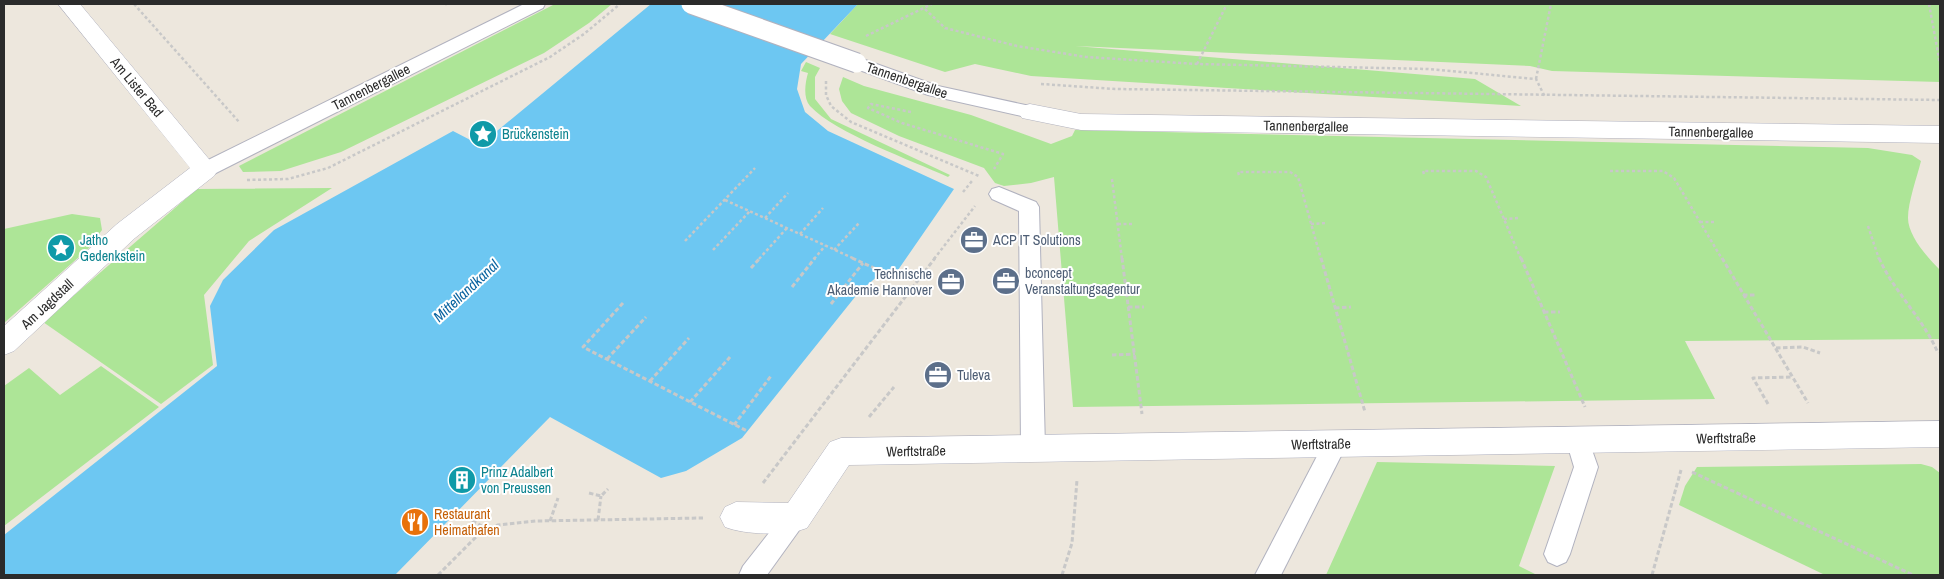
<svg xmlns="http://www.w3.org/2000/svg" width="1944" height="579" viewBox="0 0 1944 579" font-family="'Archivo Narrow',sans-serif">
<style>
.green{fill:#ade597}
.water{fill:#6dc7f2}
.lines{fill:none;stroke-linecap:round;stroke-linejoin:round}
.lane-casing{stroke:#b1b2bf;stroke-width:2}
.street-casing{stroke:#b1b2bf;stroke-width:1}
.path-far1{stroke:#c8c8c8;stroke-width:2.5;stroke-dasharray:3 2.5;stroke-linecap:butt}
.path{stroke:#c8c8c8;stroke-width:3;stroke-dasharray:4.5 2.5;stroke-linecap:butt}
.lane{fill:#fff;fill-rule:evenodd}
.street{fill:#fff;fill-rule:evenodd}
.lane-bridge-casing{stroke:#b1b2bf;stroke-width:21;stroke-linecap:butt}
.lane-bridge{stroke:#fff;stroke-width:19}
.labels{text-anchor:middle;stroke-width:4;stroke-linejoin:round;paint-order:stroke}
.street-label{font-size:14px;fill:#2b2b2b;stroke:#fff}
.culture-label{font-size:14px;fill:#0d838f;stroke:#fff;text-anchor:start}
.service-label{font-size:14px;fill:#4e5e75;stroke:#fff;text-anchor:start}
.food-label{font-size:14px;fill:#c56008;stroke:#fff;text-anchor:start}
.water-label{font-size:15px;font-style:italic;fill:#0963a0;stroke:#fff}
</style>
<rect width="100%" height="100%" fill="#ede7dd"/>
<g class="green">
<path d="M555 4H612L589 23 544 53 341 152 281 171 243 172 239 166Z"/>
<path d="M858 4H1940V82L1552 71 1530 66 1075 46 1475 79 1521 106 1031 76 975 64 945 72 830 34Z"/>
<path d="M806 62 820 68 815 77V99L831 119 950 175 948 177C913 161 835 133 810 106 803 98 805 83 808 73L801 71Z"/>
<path d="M843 77 864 86 971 115 1051 144 1072 136 1075 130 1868 148 1912 155 1921 161C1917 177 1908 202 1908 218 1908 236 1928 258 1940 270V339L1685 341 1715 399 1073 407 1054 177 1031 183 1004 186 995 183 984 168 899 136 851 113 842 101 839 89Z"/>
<path d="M332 188 249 241 204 295 213 365 161 404 43 322 197 189Z"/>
<path d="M72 214 100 218 102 230 88 249 4 323V229Z"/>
<path d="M101 366 159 407 4 526V386L29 368 60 395Z"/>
<path d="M1377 462 1555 466 1519 566 1537 575H1326Z"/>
<path d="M1921 464 1932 467 1940 473V575H1825L1679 505 1685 486 1697 467Z"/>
</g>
<path class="water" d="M651 4H858L801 64 797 89 805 112 828 131 954 189 898 270 879 275 859 292 742 438 686 471 661 478 550 417 395 575H4V535L217 366 210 306 223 280 274 230 453 131 480 145Z"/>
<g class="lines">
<defs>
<g id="lane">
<path d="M524 4H545L543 8 212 175 205 177 198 175 195 170 198 165Z"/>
<path d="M857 57 938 86 1030 106 1037 108 1039 112 1037 116 1030 118 928 95 851 67 848 63 851 59Z"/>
<path d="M999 187 1036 202 1039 207 1045 448 1041 455 1033 458 1025 455 1021 448 1019 211 992 199 989 194 992 189Z"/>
<path d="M1578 430 1586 433 1598 467 1570 554 1566 562 1557 566 1548 562 1544 554 1574 467 1566 440 1570 433Z"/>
<path d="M1335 434 1343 437 1347 444 1281 575H1255L1327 437Z"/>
<path d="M796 507 805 510 808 518 767 575H739L743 566 787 510Z"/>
</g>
<g id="street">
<path d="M58 4H80L218 170 214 176 135 238 14 351 4 355V326L117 224 190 168Z"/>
<path d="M1030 104 1081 114 1940 126V143L1081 130 1022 118 1018 112 1022 106Z"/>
<path d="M1940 421V447L849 465 807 528C787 536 745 535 725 527L720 517 725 507 736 502 788 503 830 442 841 438Z"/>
</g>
</defs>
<use href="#lane" class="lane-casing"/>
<use href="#street" class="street-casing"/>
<g class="path-far1">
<path d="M134 4 240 123"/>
<path d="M445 4H447"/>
<path d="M1929 4 1940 64"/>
<path d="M925 9 945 28 1017 46 1086 57 1197 64 1428 69 1536 79 1545 97"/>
<path d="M866 36 932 4"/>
<path d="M1197 64 1227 4"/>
<path d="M1536 79 1551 4"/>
<path d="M826 81V95L831 106 851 122 979 176"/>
<path d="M1041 84 1115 89 1940 100"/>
<path d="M911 112 871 104 868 108 902 123 1003 154 994 169"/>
<path d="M1610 171H1663L1674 178 1722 259"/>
<path d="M1424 174 1423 171H1476L1486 177 1521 259"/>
<path d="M1239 175 1238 172H1290L1298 177 1321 259"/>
<path d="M1112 179 1122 259"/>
<path d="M247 180 288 179 328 168 550 57 584 34 620 4"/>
<path d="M963 192 972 181"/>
<path d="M725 200 855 259"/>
<path d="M765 218 788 193"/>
<path d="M1504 219 1519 218"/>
<path d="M1700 222H1714"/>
<path d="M1118 224H1132"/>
<path d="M1311 224 1327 223"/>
<path d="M1868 226 1879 259"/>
<path d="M800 234 823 208"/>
<path d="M685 241 755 168"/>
<path d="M713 250 750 211"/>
<path d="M834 250 859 223"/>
<path d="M759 259 787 228"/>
<path d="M814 259 825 246"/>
<path d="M934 259 975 206"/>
</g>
<g class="path">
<path d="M852 258 885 273"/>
<path d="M1122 258 1142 414"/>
<path d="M1321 258 1365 412"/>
<path d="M1521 258 1585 407"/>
<path d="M1722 258 1808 403"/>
<path d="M1879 258C1894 292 1923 318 1938 353"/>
<path d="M751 268 760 258"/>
<path d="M792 287 815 258"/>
<path d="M1743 295H1757"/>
<path d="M623 303 583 347 747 431"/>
<path d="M831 304 863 263"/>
<path d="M1128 307H1144"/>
<path d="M1335 308 1351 307"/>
<path d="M1544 312H1560"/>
<path d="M1776 348 1803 347 1820 353"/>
<path d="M1112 355 1135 354"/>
<path d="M607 359 646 317"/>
<path d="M650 381 689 338"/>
<path d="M690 402 730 357"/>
<path d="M1768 404 1753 378 1792 377"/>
<path d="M869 417 894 387"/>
<path d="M734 425 771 376"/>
<path d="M1692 472 1913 575"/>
<path d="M763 483 935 258"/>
<path d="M589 493 601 496 608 489"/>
<path d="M454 510 487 529"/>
<path d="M598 520 601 496"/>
<path d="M550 521 558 498"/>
<path d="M438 575 475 538 487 529 498 525 536 521 703 518"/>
<path d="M1062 575 1072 543 1077 480"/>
<path d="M1652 575 1681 470"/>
</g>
<use href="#lane" class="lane"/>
<use href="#street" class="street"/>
<defs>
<path id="lane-bridge" d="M691 4 857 63"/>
</defs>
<use href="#lane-bridge" class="lane-bridge-casing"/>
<use href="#lane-bridge" class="lane-bridge"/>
</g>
<defs>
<symbol id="sight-disc" viewBox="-11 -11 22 22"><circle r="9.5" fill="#0f9aa8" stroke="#fff"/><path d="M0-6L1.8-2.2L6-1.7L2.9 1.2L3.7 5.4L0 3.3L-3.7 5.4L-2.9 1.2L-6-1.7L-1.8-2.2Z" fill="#fff"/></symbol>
<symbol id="office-disc" viewBox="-11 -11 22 22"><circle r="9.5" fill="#5c6f8a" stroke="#fff"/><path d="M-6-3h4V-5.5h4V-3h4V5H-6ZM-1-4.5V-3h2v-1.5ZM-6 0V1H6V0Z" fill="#fff"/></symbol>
<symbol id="building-disc" viewBox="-11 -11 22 22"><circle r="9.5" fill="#0f9aa8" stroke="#fff"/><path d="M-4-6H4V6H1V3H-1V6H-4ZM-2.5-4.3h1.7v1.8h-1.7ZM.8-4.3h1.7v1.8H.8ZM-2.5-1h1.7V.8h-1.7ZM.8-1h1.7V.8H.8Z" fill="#fff"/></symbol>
<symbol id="restaurant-disc" viewBox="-11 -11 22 22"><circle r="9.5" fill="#e8710a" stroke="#fff"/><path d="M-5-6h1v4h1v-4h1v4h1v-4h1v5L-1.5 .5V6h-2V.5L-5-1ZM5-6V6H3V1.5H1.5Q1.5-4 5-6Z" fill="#fff"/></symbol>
</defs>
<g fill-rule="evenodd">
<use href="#sight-disc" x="467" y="118" width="32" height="32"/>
<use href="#office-disc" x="958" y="224" width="32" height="32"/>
<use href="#sight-disc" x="45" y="232" width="32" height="32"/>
<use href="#office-disc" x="990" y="265" width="32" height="32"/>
<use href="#office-disc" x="935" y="266" width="32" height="32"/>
<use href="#office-disc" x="922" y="359" width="32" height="32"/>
<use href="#building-disc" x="446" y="464" width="32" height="32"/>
<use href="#restaurant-disc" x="399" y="506" width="32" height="32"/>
</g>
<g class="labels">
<g class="street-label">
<text transform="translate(907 80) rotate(19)" y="5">Tannenbergallee</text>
<text transform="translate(137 87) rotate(50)" y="5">Am Lister Bad</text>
<text transform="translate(371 87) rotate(-27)" y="5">Tannenbergallee</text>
<text transform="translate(1306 126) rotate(1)" y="5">Tannenbergallee</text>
<text transform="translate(1711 132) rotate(1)" y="5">Tannenbergallee</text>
<text transform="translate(47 304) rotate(-43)" y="5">Am Jagdstall</text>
<text transform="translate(1726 438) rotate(-1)" y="5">Werftstraße</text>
<text transform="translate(1321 444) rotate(-1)" y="5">Werftstraße</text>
<text transform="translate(916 451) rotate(-1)" y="5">Werftstraße</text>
</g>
<g class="culture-label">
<text x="502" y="139">Brückenstein</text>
<text x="80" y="245">Jatho<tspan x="80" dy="16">Gedenkstein</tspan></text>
<text x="481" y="477">Prinz Adalbert<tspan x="481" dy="16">von Preussen</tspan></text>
</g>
<g class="service-label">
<text x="993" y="245">ACP IT Solutions</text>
<text x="1025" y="278">bconcept<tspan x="1025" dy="16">Veranstaltungsagentur</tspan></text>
<text x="932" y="279" text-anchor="end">Technische<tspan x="932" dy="16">Akademie Hannover</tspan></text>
<text x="957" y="380">Tuleva</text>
</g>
<g class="food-label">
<text x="434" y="519">Restaurant<tspan x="434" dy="16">Heimathafen</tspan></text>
</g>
<g class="water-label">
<text transform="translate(466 291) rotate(-43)" y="5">Mittellandkanal</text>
</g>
</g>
<rect width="1944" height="579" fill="none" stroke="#2b2b2b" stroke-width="10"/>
</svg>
